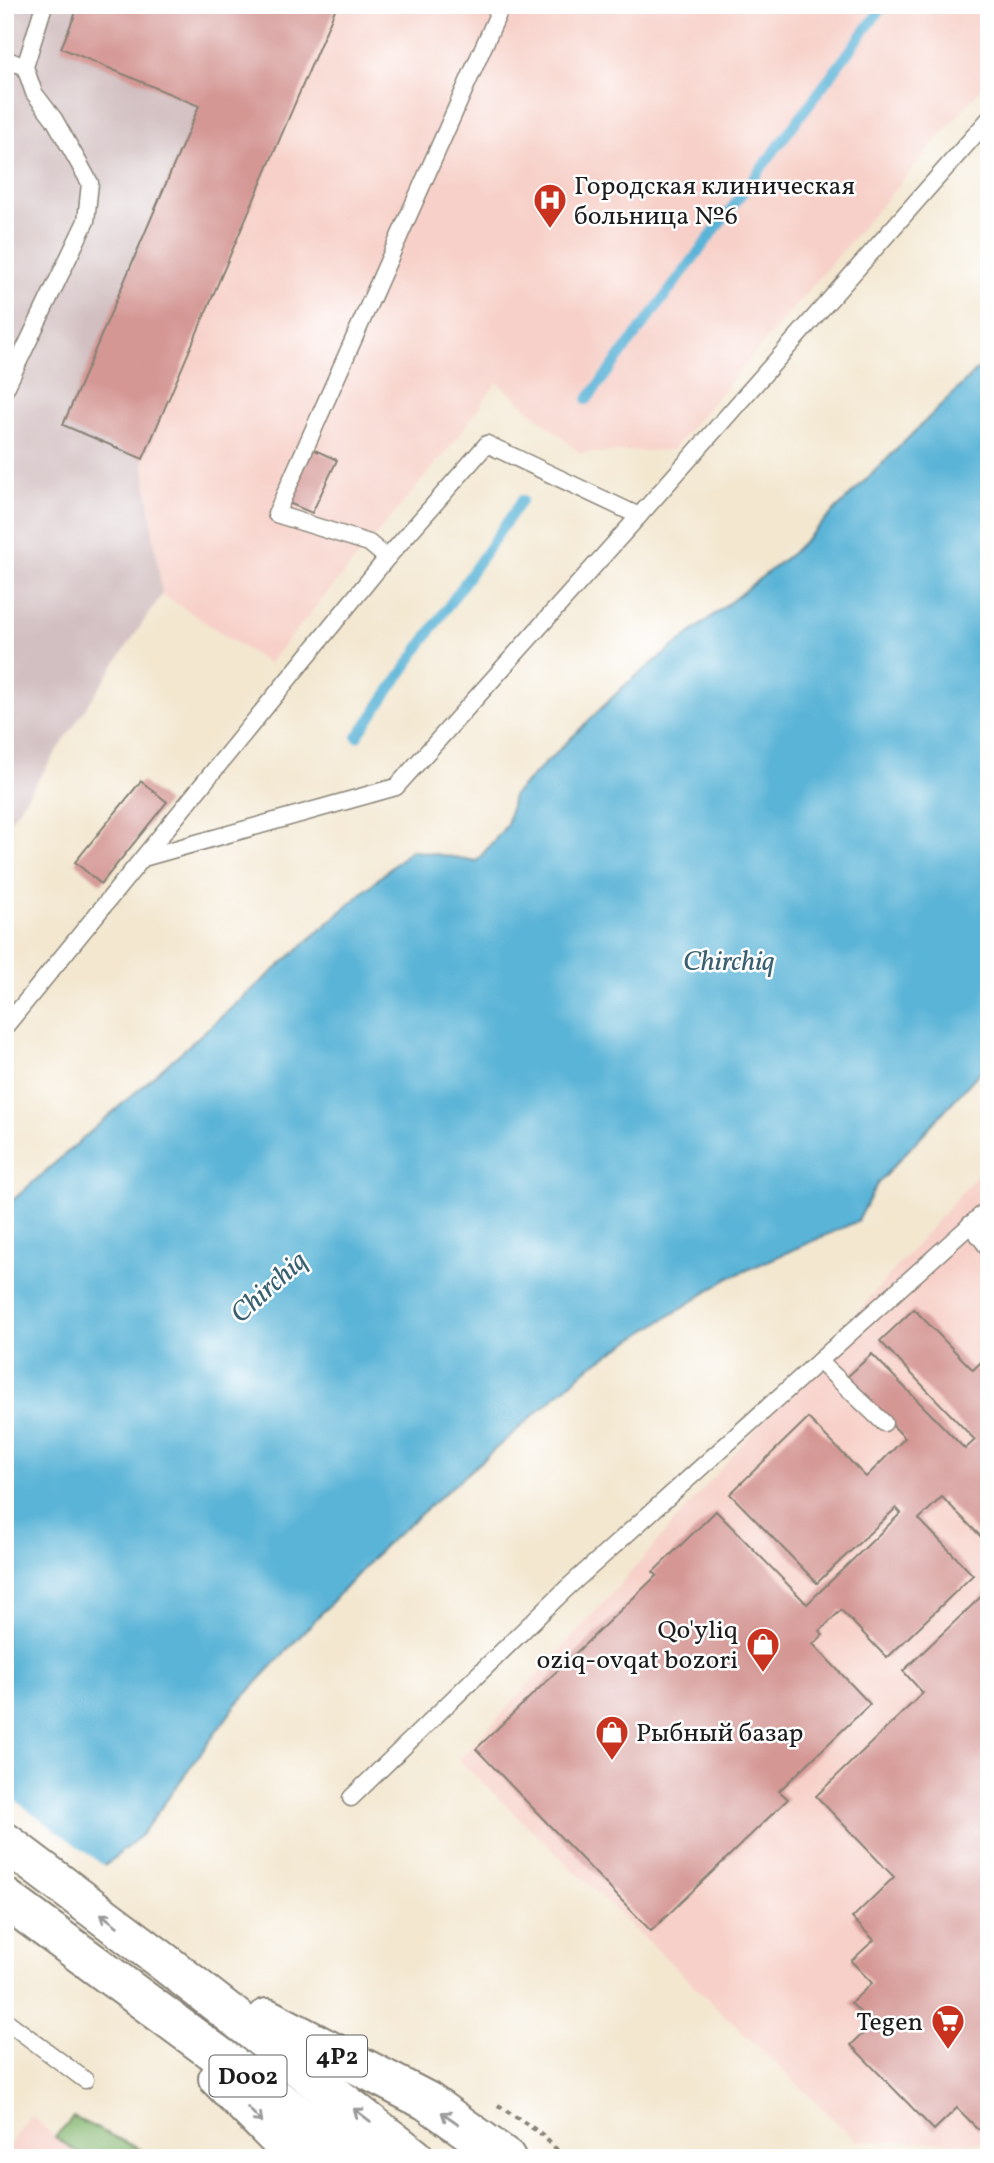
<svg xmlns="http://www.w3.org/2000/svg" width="994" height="2163" viewBox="0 0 994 2163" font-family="Vollkorn,serif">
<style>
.built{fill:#f7d1c9}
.industrial{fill:#d2bfc1}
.forest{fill:#87b872;stroke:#526a47;stroke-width:2}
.water{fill:#5ab4d7;stroke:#3b687a;stroke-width:2}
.pier{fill:#f3e7d0}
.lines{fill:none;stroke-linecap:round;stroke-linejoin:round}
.stream{stroke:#5ab4d7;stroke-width:10}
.building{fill:#d49794}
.service-casing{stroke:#888276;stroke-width:19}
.trunk-casing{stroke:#888276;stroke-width:42}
.path{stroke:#888276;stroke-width:4.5;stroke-dasharray:5 5;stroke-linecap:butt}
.service{stroke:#fff;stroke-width:16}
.trunk{stroke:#fff;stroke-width:38}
.oneway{stroke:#999}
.labels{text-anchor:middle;stroke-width:5;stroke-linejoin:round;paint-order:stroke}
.shield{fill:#fff;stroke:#606060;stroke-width:2}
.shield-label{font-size:24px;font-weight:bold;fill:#1c1c1c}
.poi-label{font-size:26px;fill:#1c1c1c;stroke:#fff;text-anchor:start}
.water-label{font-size:28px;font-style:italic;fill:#386070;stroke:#fff}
</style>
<rect width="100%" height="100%" fill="#fff"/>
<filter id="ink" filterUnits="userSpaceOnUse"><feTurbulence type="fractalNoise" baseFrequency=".0143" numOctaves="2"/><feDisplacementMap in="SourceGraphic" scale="14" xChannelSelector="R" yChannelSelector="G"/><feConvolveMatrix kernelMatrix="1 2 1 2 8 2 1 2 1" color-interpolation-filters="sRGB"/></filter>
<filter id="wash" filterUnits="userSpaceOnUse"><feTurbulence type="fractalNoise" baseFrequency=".00686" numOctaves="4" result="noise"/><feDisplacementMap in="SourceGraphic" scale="28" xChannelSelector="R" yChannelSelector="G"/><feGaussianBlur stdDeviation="1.57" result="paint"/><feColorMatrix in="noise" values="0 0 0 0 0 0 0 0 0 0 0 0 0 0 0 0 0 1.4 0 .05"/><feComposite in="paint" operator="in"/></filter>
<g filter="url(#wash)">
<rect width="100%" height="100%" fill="#f3e7d0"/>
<g class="built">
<path d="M337 5H989V79L672 450 580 453 497 382 455 441 268 664 162 594 143 459Z"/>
<path d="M989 1161V2143L856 2141 459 1760 617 1588Z"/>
<path d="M31 2115 55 2137 86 2158H5V2151Z"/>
</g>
<path class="industrial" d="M5 5H337L143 459 162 594 5 829Z"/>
<path class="forest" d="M73 2117 158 2158H86L55 2137Z"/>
<path class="water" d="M989 358V1062L877 1184 858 1221 729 1278 589 1367 384 1546 236 1705 141 1835 5 1951V1207L411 850 477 861 507 825 513 795 624 686 792 553Z"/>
<path class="pier" d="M5 1793 107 1868 12 1949 5 1944Z"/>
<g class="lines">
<g class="stream">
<path d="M587 400 884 5"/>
<path d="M357 737 522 500"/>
</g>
</g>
<g id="blocks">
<g class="building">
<path d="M79 5H337L143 459 63 425 199 106 61 48Z"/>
<path d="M308 447 337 460 312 513 284 501Z"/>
<path d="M141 781 167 802 101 884 75 862Z"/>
<path d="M914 1309 973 1370 989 1354V1545L942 1497 919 1519 973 1575 887 1658 841 1610 820 1631 823 1635 813 1644 870 1704 779 1791 788 1799 651 1931 476 1749 657 1575 653 1572 716 1511 807 1604 901 1513 896 1508 817 1583 730 1494 808 1418 866 1477 905 1438 846 1378 872 1354 965 1449 975 1440 880 1341Z"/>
<path d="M989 1589V2119L978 2129 957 2108 934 2130 851 2045 872 2025 851 2003 872 1983 851 1961 874 1940 852 1918 894 1877 816 1796 923 1693 903 1671Z"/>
</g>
</g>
</g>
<g filter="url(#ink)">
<use href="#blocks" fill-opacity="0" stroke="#888276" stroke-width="2"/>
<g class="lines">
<defs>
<g id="service">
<path d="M5 59 25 67"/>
<path d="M5 390 86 221 90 183 54 119 34 93 25 67 44 5"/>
<path d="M387 558 369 543 276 514 502 5"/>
<path d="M143 858 396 787 639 516 989 119"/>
<path d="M5 1027 387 558 487 444 639 516"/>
<path d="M970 1224 989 1249"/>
<path d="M819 1361 884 1423"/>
<path d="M351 1798 567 1588 989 1208"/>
<path d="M5 2020 85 2080"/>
</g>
<g id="trunk">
<path d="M5 1842 164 1962 415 2158"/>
<path d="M5 1898 357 2158"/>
<path d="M267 2018 427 2101 506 2158"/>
<path d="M218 2078 297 2158"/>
</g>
</defs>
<use href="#service" class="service-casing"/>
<use href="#trunk" class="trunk-casing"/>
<path class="path" d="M498 2105 540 2133 565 2158"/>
<use href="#service" class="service"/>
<use href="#trunk" class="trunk"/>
</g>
<defs><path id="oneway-shaft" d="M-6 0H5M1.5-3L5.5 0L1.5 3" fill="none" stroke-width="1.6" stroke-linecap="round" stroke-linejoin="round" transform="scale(1.75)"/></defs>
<g class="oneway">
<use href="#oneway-shaft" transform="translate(109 1920) rotate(-143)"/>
<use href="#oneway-shaft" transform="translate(255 2115) rotate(45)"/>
<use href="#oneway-shaft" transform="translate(362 2115) rotate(-143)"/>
<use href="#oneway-shaft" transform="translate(450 2118) rotate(-145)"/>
</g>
</g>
<defs>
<symbol id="hospital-pin" viewBox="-11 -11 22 30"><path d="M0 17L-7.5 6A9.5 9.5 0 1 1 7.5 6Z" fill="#c8321e" stroke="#fff"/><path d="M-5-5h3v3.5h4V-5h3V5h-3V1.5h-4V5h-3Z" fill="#fff"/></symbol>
<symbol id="shop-pin" viewBox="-11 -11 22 30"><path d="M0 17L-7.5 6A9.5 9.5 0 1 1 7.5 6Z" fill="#c8321e" stroke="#fff"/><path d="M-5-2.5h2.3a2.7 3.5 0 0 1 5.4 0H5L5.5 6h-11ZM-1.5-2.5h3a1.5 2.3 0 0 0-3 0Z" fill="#fff"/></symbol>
<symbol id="supermarket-pin" viewBox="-11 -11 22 30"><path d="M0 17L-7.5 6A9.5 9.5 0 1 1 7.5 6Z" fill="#c8321e" stroke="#fff"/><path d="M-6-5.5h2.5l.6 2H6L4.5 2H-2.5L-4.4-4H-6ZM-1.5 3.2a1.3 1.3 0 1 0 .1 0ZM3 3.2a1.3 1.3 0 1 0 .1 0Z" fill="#fff"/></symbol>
</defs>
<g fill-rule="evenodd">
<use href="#hospital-pin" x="531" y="181" width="38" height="52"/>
<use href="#shop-pin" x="744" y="1625" width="38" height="52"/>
<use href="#shop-pin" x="593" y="1713" width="38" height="52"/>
<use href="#supermarket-pin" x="929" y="2002" width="38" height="52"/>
</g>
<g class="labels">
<g class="shield">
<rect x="307" y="2035.5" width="60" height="41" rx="5"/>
<rect x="209.5" y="2055.5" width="77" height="41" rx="5"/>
</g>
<g class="shield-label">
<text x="337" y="2064">4P2</text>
<text x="248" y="2084">D002</text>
</g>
<g class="poi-label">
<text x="574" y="194">Городская клиническая<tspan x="574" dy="30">больница №6</tspan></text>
<text x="738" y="1638" text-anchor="end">Qo'yliq<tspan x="738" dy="30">oziq-ovqat bozori</tspan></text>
<text x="636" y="1741">Рыбный базар</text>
<text x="923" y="2030" text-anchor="end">Tegen</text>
</g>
<g class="water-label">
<text x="729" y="970">Chirchiq</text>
<text transform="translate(268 1286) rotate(-42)" y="10">Chirchiq</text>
</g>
</g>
<rect width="994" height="2163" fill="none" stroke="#fff" stroke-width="28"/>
</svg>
